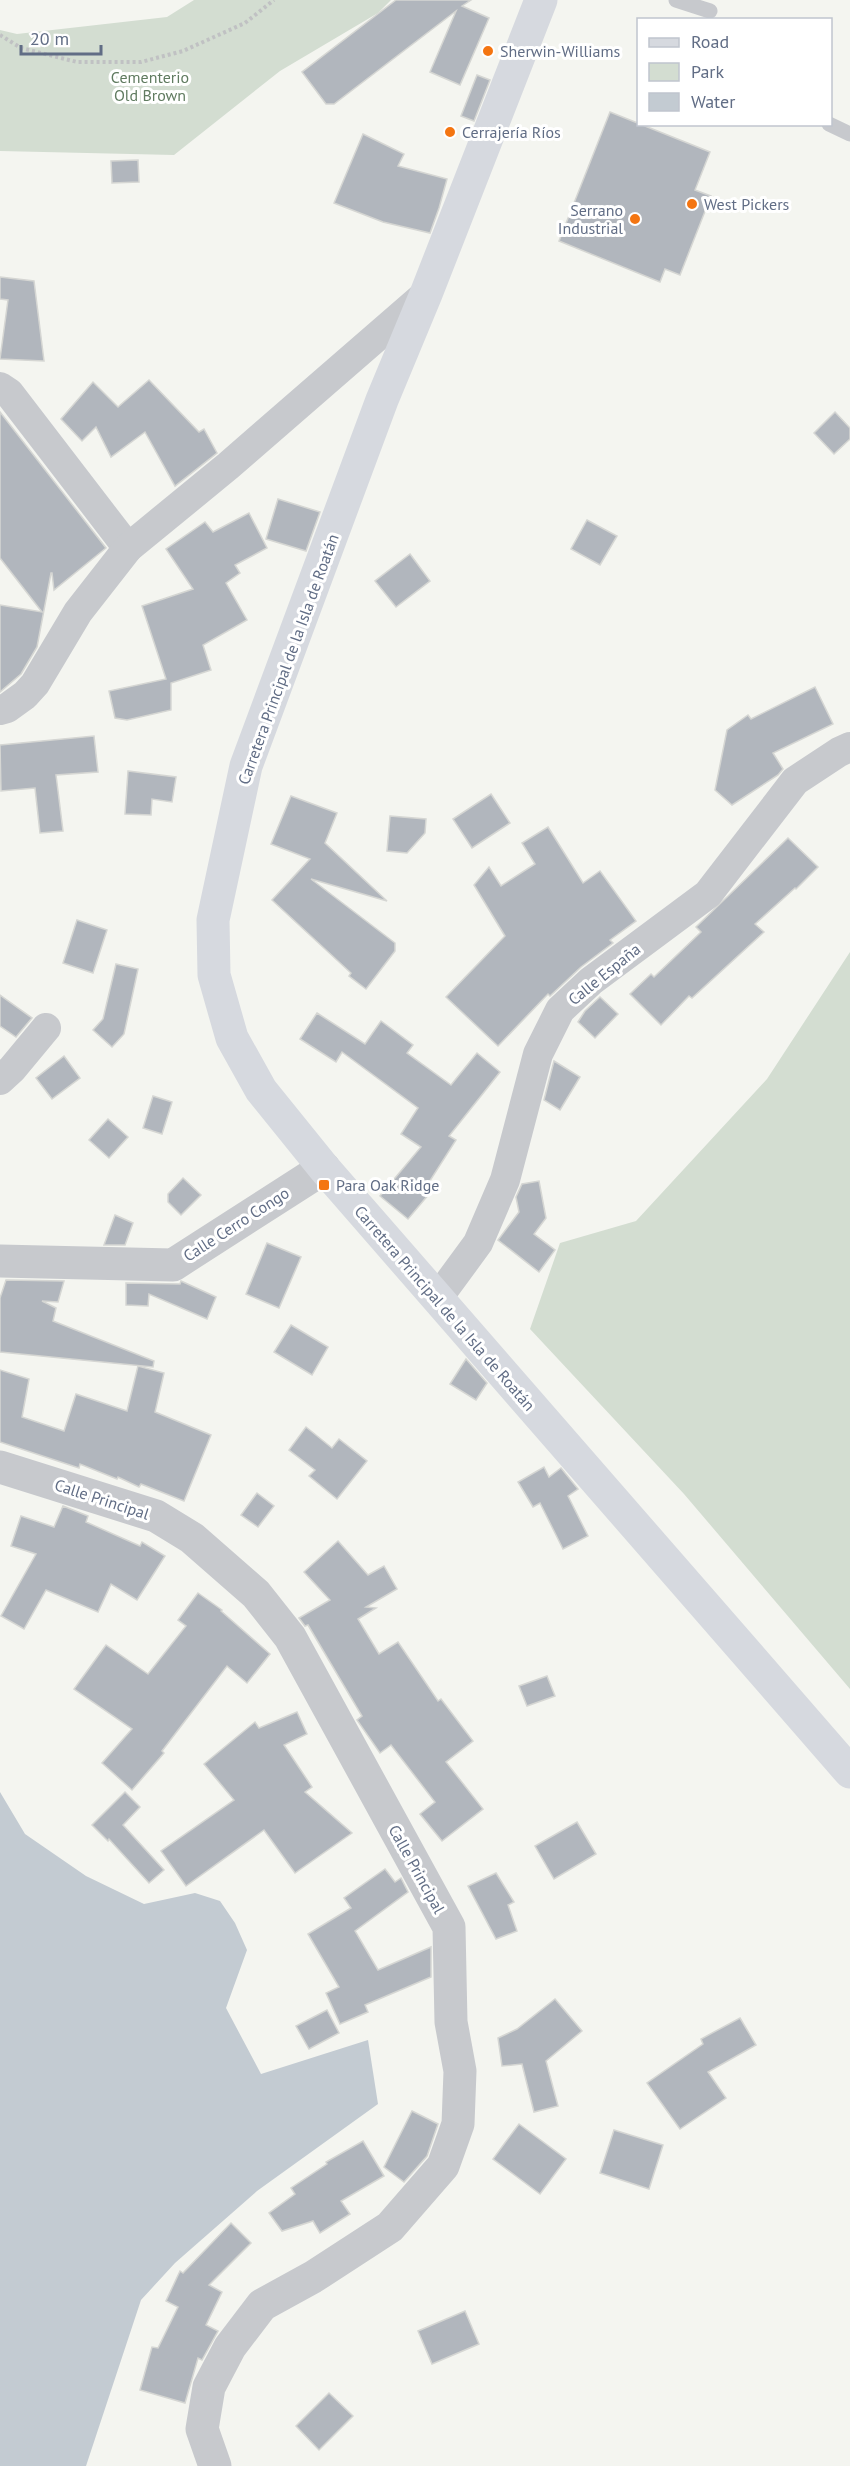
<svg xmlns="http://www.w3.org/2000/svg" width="850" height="2466" viewBox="0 0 850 2466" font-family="'PT Sans',sans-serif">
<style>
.green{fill:#d3ddd1}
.water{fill:#c3cbd2}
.building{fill:#b1b6bd;stroke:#d5d6d3;stroke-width:1.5}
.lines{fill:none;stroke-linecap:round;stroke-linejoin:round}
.path{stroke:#c0c1c3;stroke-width:4;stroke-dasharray:3 3;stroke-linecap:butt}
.service{stroke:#c7c9cd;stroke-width:15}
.minor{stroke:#c7c9cd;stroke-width:30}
.tertiary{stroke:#c7c9cd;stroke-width:33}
.primary{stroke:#d6d9df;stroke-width:33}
.poi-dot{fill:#f47511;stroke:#fff;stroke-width:2}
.labels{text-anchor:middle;stroke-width:6;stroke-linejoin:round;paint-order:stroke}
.poi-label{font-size:16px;fill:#616d85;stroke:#fff;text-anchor:start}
.park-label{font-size:16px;fill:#607b60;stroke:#fff}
.street-label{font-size:16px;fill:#616d85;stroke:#fff}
</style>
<rect width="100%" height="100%" fill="#f4f5f0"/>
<g class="green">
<path d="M194 0H391L378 13 280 71 174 155 0 151V30L17 34 167 17Z"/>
<path d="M850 952V1689L684 1494 530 1329 560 1243 636 1221 767 1079Z"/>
</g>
<path class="water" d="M0 1792 25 1834 86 1876 144 1904 195 1893 220 1901 235 1923 247 1950 226 2008 261 2074 368 2040 378 2104 257 2191 175 2263 141 2300 86 2466H0Z"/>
<g class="building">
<path d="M396 0H471L462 6 489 18 460 85 430 72 456 11 334 104H326L302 72Z"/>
<path d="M477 75 490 80 474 121 461 116Z"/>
<path d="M610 112 710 152 695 190 711 196 680 275 665 269 660 282 559 241Z"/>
<path d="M363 134 404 154 398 166 447 179 439 208 430 233 383 222 334 203Z"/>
<path d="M138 160 139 182 112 183 111 161Z"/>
<path d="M0 277 34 281 44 361 0 359 8 300 0 299Z"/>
<path d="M149 380 199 432 204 429 217 453 175 486 145 432 111 457 96 427 82 441 61 419 93 382 118 407Z"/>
<path d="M0 412 106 548 54 590 52 573H51L37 647 21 674 0 692V605L42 612 0 558Z"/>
<path d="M835 412 850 428V439L834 454 814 433Z"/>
<path d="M278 499 320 512 306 551 266 539Z"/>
<path d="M249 513 267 548 235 565 240 573 226 583 247 620 203 645 211 670 171 683V710L127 720 115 718 109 691 166 679 142 606 193 589 166 549 205 522 213 532Z"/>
<path d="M587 520 617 536 600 565 571 549Z"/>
<path d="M410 554 430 581 396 607 375 581Z"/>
<path d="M815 687 833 724 773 753 783 769 778 775 732 805 715 790 727 730 748 715 751 719Z"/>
<path d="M94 736 98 772 56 775 63 831 40 833 35 788 1 791 0 745Z"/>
<path d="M128 771 176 777 172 802 152 799 151 815 125 814Z"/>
<path d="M491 794 510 823 472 848 453 819Z"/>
<path d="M291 796 337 813 325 843 387 901 311 879 395 943V951L366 989 349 976 351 973 272 900 310 859 271 844Z"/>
<path d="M390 816 426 819 425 833 407 853 387 851Z"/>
<path d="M548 827 583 883 600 871 636 921 610 940 613 943 581 967 550 996 548 994 498 1046 446 997 505 936 474 885 489 867 501 886 535 864 522 843Z"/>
<path d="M788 838 818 867 796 889 795 888 755 924 764 932 692 998 689 996 661 1025 630 994 651 974 654 977 701 932 696 927Z"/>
<path d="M77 920 107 930 93 973 63 963Z"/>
<path d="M116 964 138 969 124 1034 112 1047 93 1030 103 1019Z"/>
<path d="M0 995 32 1018 16 1037 0 1026Z"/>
<path d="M600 997 618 1014 595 1038 578 1022 585 1011Z"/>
<path d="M317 1013 365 1044 381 1021 413 1045 407 1053 451 1085 477 1053 500 1072 449 1136 456 1140 424 1190 429 1194 408 1219 380 1196 421 1147 401 1134 418 1108 342 1052 336 1062 300 1039Z"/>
<path d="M64 1056 80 1078 52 1099 36 1078Z"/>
<path d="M554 1061 580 1077 560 1110 544 1100Z"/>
<path d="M153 1096 172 1102 162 1134 143 1128Z"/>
<path d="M108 1119 128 1137 109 1158 89 1140Z"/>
<path d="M183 1178 201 1195 181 1215 168 1202V1194Z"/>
<path d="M539 1181 546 1218 534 1234 555 1250 539 1272 498 1240 519 1212 516 1197 522 1184Z"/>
<path d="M115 1215 133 1223 125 1245H104Z"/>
<path d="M267 1243 301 1257 279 1308 246 1294Z"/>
<path d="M6 1280 64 1281 58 1302 42 1301 56 1308 53 1321 154 1361 153 1367 0 1352V1298Z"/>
<path d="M181 1281 216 1297 207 1319 149 1294 148 1306 126 1305V1283L180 1284Z"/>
<path d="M291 1325 328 1347 312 1375 274 1352Z"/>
<path d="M466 1359 487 1383 476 1400 450 1384Z"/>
<path d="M138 1366 164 1373 155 1412 211 1435 184 1501 141 1484 139 1487 118 1477 117 1479 80 1464 79 1468 0 1442V1370L29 1379 22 1417 64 1431 76 1394 127 1411Z"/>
<path d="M306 1427 332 1448 339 1439 367 1461 337 1499 309 1476 315 1470 289 1450Z"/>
<path d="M544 1467 549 1477 561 1468 578 1489 568 1496 588 1536 563 1549 540 1503 533 1507 518 1482Z"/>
<path d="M257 1493 274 1506 258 1527 241 1515Z"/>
<path d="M63 1506 88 1516 86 1522 140 1546 142 1542 165 1556 137 1600 111 1584 98 1612 46 1590 24 1629 1 1616 36 1554 11 1546 21 1516 54 1527Z"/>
<path d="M338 1541 368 1575 384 1566 397 1589 366 1607 376 1608 358 1619 379 1654 398 1642 438 1701 441 1699 473 1741 446 1762 483 1809 442 1841 420 1814 435 1802 391 1745 380 1753 357 1720 362 1716 308 1625 305 1626 299 1618 330 1600 304 1572Z"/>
<path d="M198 1593 222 1610 221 1611 270 1654 247 1683 227 1666 162 1751 164 1753 132 1790 102 1763 132 1729 74 1689 106 1645 148 1674 186 1626 178 1620Z"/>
<path d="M547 1676 555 1696 527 1706 519 1686Z"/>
<path d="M297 1712 307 1734 284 1745 312 1787 305 1792 352 1833 295 1873 264 1830 186 1886 161 1851 234 1800 204 1764 255 1722 259 1728Z"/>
<path d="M125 1792 140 1807 123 1825 164 1870 149 1883 109 1839 108 1841 92 1825Z"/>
<path d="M577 1822 596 1854 554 1879 535 1846Z"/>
<path d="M385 1869 395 1882 401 1878 408 1892 355 1931 378 1970 431 1947V1977L365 2005 368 2012 340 2024 326 1993 339 1987 308 1934 351 1908 344 1898Z"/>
<path d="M496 1873 514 1902 508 1905 517 1931 496 1939 468 1886Z"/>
<path d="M555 1999 582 2031 546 2061 558 2106 534 2112 522 2064 502 2066 498 2038 517 2029Z"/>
<path d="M327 2010 339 2033 309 2049 296 2026Z"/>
<path d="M740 2018 756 2045 708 2072 726 2098 680 2129 647 2083 703 2044 701 2039Z"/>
<path d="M412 2111 438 2124 427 2156 404 2182 384 2167Z"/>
<path d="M519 2124 566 2159 540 2194 493 2159Z"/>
<path d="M614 2130 663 2145 649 2189 600 2173Z"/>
<path d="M363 2141 384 2176 341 2201 350 2214 320 2233 313 2221 282 2231 269 2213 295 2194 291 2188 327 2164 326 2162Z"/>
<path d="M231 2223 251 2243 209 2285 222 2292 206 2325 218 2331 202 2360 198 2358 185 2403 140 2390 152 2347 158 2348 178 2307 166 2301 180 2271 183 2273Z"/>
<path d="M465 2311 479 2344 432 2364 418 2331Z"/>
<path d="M329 2393 353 2416 319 2450 296 2426Z"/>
</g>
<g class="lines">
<path class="path" d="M0 35 21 48 77 62H141L183 51 245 23 274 0"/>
<g class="service">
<path d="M676 0 710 11"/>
<path d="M829 124 850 134"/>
</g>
<g class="minor">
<path d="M0 387 9 393 128 548"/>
<path d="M0 710 7 708 25 695 35 684 78 612 128 548 228 466 426 294"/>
<path d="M0 1080 12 1069 46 1028"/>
<path d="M437 1299 478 1243 505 1180 538 1054 560 1010 591 981 708 894 795 781 839 752 850 747"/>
</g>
<g class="tertiary">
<path d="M0 1261 173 1265 324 1168"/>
<path d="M0 1467 156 1516 192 1538 256 1594 290 1637 449 1927 451 2022 460 2071 458 2124 443 2166 390 2227 313 2277 262 2305 230 2347 209 2387 202 2429 215 2466"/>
</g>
<path class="primary" d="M541 0 426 294 382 400 246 766 213 920 214 975 232 1038 261 1090 324 1168 850 1772"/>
</g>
<g class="poi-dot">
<circle cx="488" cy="51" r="6"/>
<circle cx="450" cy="132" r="6"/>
<circle cx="692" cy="204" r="6"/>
<circle cx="635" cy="219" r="6"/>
<rect x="318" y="1179" width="12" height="12" rx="3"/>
</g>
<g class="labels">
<g class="poi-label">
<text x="500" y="57">Sherwin-Williams</text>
<text x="462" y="138">Cerrajería Ríos</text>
<text x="704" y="210">West Pickers</text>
<text x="623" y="216" text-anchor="end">Serrano<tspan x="623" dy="18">Industrial</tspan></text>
<text x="336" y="1191">Para Oak Ridge</text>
</g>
<g class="park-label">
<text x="150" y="83">Cementerio<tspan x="150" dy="18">Old Brown</tspan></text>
</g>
<g class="street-label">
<text transform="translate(288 659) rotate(-70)" y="6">Carretera Principal de la Isla de Roatán</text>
<text transform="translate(604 974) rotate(-39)" y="6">Calle España</text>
<text transform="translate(236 1224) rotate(-33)" y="6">Calle Cerro Congo</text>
<text transform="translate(445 1308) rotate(49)" y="6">Carretera Principal de la Isla de Roatán</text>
<text transform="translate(102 1499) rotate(18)" y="6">Calle Principal</text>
<text transform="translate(417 1869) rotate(61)" y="6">Calle Principal</text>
</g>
</g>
<rect x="637" y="18" width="195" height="108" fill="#ffffff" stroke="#c0c5ce" stroke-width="1.5"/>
<rect x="649" y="38" width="30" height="9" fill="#d6d9df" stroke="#c0c5ce" stroke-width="1.5"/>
<text x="691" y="48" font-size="18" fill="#616d85">Road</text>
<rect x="649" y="63" width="30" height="18" fill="#d3ddd1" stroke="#c0c5ce" stroke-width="1.5"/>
<text x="691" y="78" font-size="18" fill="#616d85">Park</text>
<rect x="649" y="93" width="30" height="18" fill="#c3cbd2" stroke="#c0c5ce" stroke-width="1.5"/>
<text x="691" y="108" font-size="18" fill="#616d85">Water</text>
<path d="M21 45v9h80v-9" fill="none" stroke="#616d85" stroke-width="3"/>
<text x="30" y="45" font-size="18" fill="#616d85" stroke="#ffffff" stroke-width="4.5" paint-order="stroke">20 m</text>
</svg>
